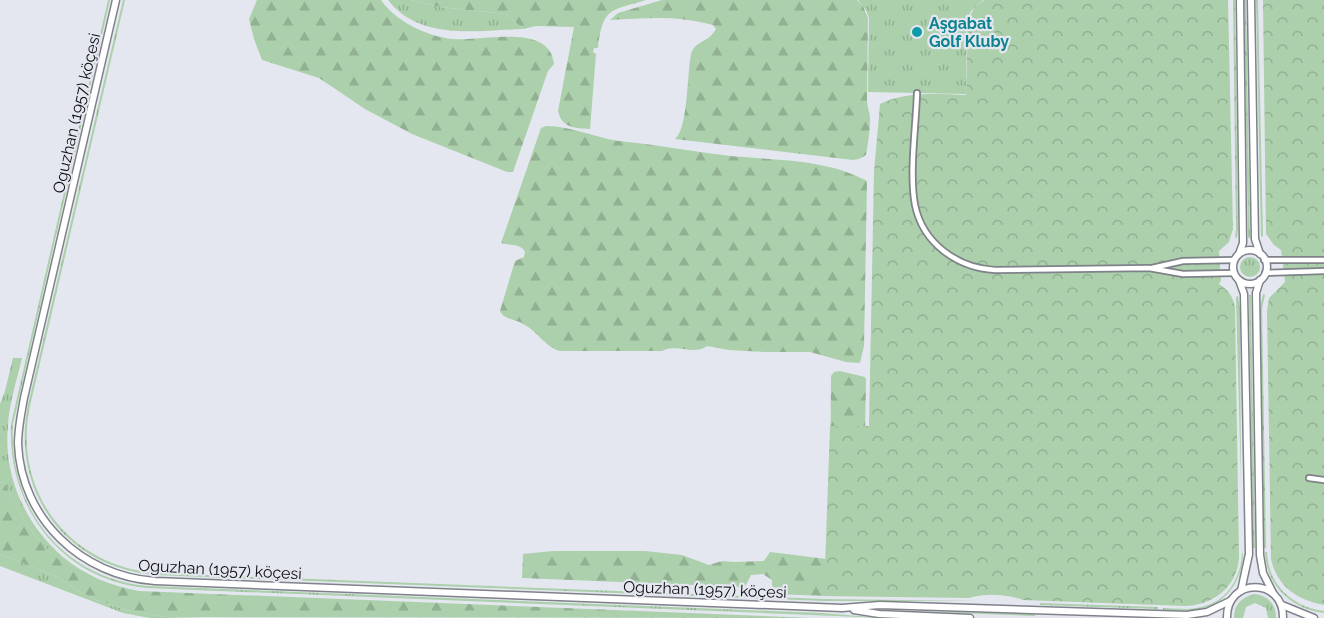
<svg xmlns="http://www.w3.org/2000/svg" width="1324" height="618" viewBox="0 0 1324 618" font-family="Raleway,sans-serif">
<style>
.grass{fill:url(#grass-tufts)}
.forest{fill:url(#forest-firs)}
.park{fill:url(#park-crowns)}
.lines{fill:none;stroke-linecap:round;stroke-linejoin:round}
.street-casing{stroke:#80828a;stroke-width:8}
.secondary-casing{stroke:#80828a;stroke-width:9}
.street{stroke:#fff;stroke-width:4.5}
.secondary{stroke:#fff;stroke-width:6}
.culture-dot{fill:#0f9aa8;stroke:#e4e7ef;stroke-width:2}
.labels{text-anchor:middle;stroke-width:4.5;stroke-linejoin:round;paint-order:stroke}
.culture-label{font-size:16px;font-weight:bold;fill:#0d838f;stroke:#e4e7ef;text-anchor:start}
.street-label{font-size:16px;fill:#0b0c0f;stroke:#e4e7ef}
</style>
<defs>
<pattern id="grass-tufts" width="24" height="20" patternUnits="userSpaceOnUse" patternTransform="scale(1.5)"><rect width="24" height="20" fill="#abd0ab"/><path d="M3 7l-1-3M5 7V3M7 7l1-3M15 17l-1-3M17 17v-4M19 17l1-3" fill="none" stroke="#92b192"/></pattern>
<pattern id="forest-firs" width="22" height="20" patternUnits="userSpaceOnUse" patternTransform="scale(1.5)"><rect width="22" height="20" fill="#abd0ab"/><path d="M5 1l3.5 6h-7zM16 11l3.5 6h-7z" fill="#92b192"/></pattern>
<pattern id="park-crowns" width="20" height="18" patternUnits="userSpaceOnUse" patternTransform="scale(1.5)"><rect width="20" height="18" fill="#abd0ab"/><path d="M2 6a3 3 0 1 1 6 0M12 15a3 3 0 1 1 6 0" fill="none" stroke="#92b192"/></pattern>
</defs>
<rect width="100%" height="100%" fill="#e4e7ef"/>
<g class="grass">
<path d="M108 0H110L13 424C8 507 62 578 147 586L822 613 884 618 147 588C61 580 7 507 11 424Z"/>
<path d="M123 0H125L30 406C12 491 69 566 156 573L824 599 979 601H824L156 575C67 568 10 492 28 405Z"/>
<path d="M388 0H410L440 7 506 14 523 29C478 30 421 42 388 0Z"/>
<path d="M858 0H983L971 11 967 20 966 94 868 92 869 18 866 10Z"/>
<path d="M1233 0H1235L1238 229 1237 238 1235 237 1236 229Z"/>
<path d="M1244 0H1246L1250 238H1248Z"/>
<path d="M1256 0H1258L1263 236 1261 237Z"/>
<circle cx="1250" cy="267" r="10"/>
<path d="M1263 294 1265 295 1262 308 1266 548H1264L1260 308Z"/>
<path d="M1249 295H1251L1255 548H1253Z"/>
<path d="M1238 296 1240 308 1241 484 1236 297Z"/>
<path d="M13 358H22C17 380 9 403 8 426 3 476 25 524 63 557L59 561C35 539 18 515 6 484L0 482V404L5 391Z"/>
<path d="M1265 552H1267C1268 585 1293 607 1324 611V613C1292 609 1266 586 1265 552Z"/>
<path d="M1242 553H1243C1243 581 1225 606 1196 610 1185 611 1174 610 1163 610V608C1174 608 1186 610 1197 608 1225 604 1241 580 1242 553Z"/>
<path d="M0 554 55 576 79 591 96 600 127 610 165 617 205 618H150L123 613 0 566Z"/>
<path d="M1255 594C1268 596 1276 604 1276 618H1268L1266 608 1255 603 1246 607 1243 618H1234C1234 605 1241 597 1255 594Z"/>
<path d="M1040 603 1158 607V609L1040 605Z"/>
<path d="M903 611 1035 614V616Z"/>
</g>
<g class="forest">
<path d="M257 0H381C395 21 428 37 453 39 481 42 550 22 554 64L548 71 513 172H507L412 134 365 109 319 78 262 60 254 39 249 19Z"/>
<path d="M410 0H646C610 11 603 7 598 48H594L593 52 596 54 590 129C574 128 562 128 558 111L574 27 536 26 523 29 506 14 440 7Z"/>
<path d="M662 0H857L863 6 868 18 867 99C867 107 870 112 870 119 870 131 868 143 866 155L859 159 853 160 675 139C688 129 687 73 691 55 694 40 708 44 716 29L713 25C677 15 647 18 610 20L618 13Z"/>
<path d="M546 126C573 126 600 140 627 142 659 145 690 151 723 155 770 161 823 157 867 181L864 346 860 363 846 362 810 352H765L729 350 707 346C693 356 677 343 662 351H560C545 347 538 332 525 325 516 319 504 320 500 311L515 261 524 257 525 252C521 243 510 246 501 243L541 128Z"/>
<path d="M840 371 865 377 866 380 864 494 830 499 831 376 834 372Z"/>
<path d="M883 407 824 596 776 594V588L772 586V580L763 574 751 575 746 585 741 587 522 578 523 554 553 551H645L682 555 709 565 722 561 734 562 764 561 770 552 835 560Z"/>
<path d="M0 482 6 484C18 514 34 539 59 560L63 557C85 575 110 586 139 591L813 618 165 617 127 610 96 600 79 591 55 576 0 554Z"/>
</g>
<g class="park">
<path d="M984 0H1228L1233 229 1229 242 1219 251 1221 280 1219 284C1229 291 1233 296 1235 308L1239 559C1236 588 1213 605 1185 606L1023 600C1006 594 986 593 969 598L824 596 830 426H869L874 172 880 104C905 91 939 94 966 95L968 20 974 8Z"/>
<path d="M1263 0H1324V605C1298 600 1277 587 1271 559L1267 311 1269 298 1285 282 1281 250 1274 245 1266 234Z"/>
</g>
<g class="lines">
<defs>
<g id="street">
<path d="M917 93C916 127 909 172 915 205 923 244 958 268 995 270L1149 268 1183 274 1234 273"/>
<path d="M1264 260H1324"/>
<path d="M1152 268 1183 261 1234 260"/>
<path d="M1265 273 1324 271"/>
<path d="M1309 478 1324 480"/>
</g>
<g id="secondary">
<path d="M116 0 24 398C21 414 18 429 18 444 21 519 82 576 155 581L842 608 880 605 1187 615 1207 612 1230 601"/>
<path d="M1251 0 1255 239 1260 254"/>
<circle cx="1250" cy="267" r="17"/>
<path d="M1239 254 1243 243 1240 0"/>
<path d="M1239 280 1244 294 1249 554 1241 591"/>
<path d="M1260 280 1256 293 1260 555 1263 573 1273 593"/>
<path d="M1282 605 1314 618"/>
<path d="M854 610 879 614 970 618"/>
<path d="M1227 618C1226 577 1284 577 1283 618"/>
</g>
</defs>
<use href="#street" class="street-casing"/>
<use href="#secondary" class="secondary-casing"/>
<use href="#street" class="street"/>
<use href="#secondary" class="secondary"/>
</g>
<circle class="culture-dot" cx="917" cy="32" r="6"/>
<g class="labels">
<g class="culture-label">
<text x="929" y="29">Aşgabat<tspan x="929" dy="18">Golf Kluby</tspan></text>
</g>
<g class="street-label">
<text transform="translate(76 113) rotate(-77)" y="6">Oguzhan (1957) köçesi</text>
<text transform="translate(220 569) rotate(3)" y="6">Oguzhan (1957) köçesi</text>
<text transform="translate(705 589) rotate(2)" y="6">Oguzhan (1957) köçesi</text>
</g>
</g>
</svg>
